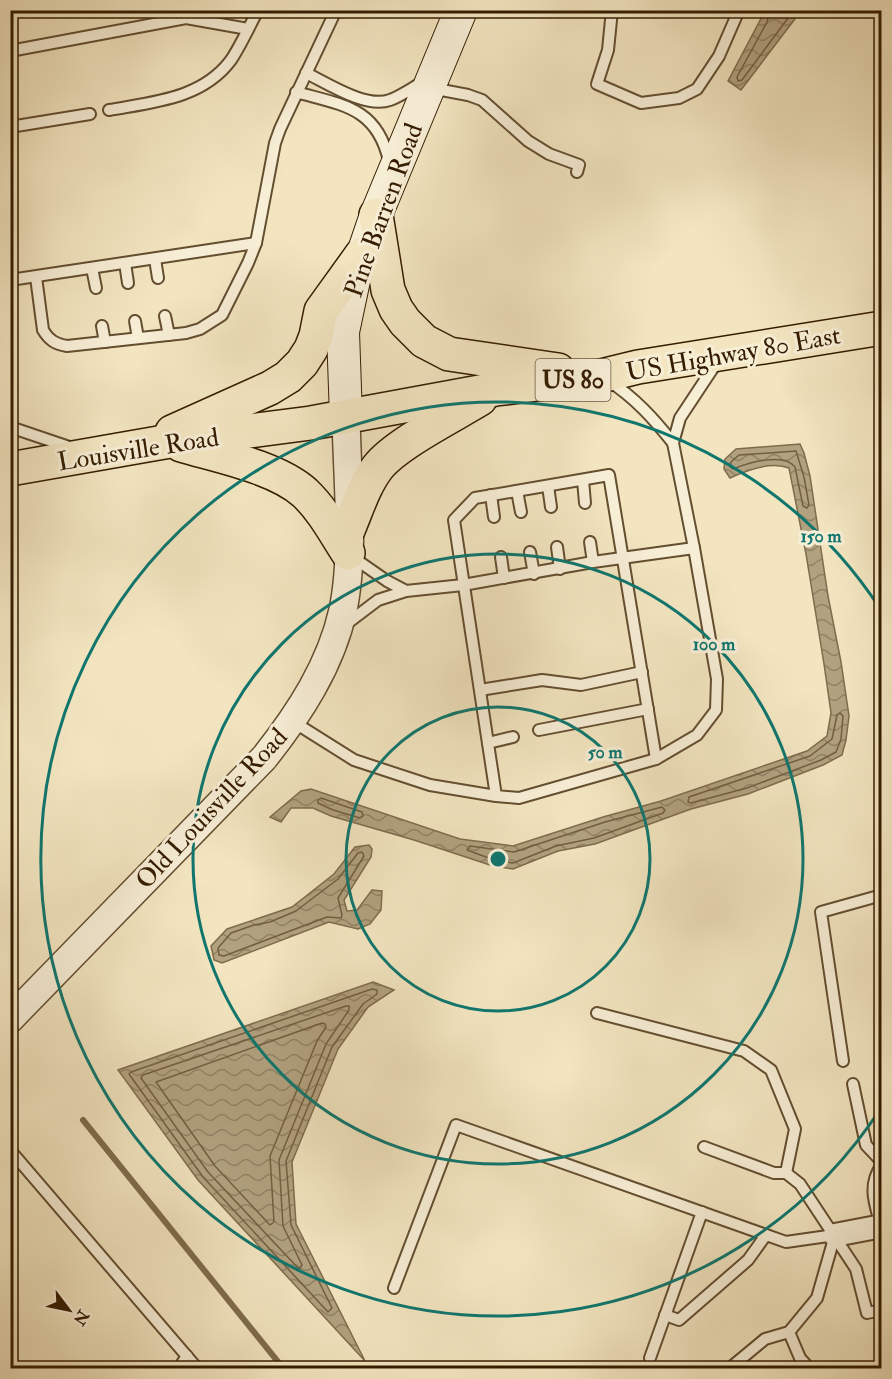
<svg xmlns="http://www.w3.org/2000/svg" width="892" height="1379" viewBox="0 0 892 1379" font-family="'IM FELL Double Pica',serif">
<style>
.water{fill:url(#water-waves);stroke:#7f6c4c;stroke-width:1.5}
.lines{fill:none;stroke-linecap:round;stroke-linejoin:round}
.shore{stroke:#725e40;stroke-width:1.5}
.stream{stroke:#7f6c4c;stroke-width:6}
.service-casing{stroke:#644e30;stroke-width:14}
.minor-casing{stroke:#644e30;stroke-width:26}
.tertiary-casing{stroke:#644e30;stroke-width:30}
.secondary-casing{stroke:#341c00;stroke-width:34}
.primary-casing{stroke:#341c00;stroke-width:36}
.service{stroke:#f7eed6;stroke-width:10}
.minor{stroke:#f7eed6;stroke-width:22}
.tertiary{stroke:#f7eed6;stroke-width:27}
.secondary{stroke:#f7eed6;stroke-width:32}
.primary{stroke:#f2e5c0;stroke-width:33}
.ring{fill:none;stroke:#0f766e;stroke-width:3}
.labels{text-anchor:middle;stroke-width:6;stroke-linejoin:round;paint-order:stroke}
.shield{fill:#f7eed6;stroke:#6e5b40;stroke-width:1.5}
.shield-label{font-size:24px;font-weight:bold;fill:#341c00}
.street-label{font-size:26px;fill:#341c00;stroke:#f7eed6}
.centre{fill:#0f766e;stroke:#f7eed6;stroke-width:3}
.ring-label{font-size:18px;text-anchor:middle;font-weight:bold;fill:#0f766e;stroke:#f7eed6;stroke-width:6;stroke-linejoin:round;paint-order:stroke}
</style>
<defs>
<pattern id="water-waves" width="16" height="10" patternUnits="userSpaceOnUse" patternTransform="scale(1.5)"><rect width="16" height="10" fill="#b1a17f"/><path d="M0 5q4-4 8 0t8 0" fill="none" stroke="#918266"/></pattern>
</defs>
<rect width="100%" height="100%" fill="#f2e5c0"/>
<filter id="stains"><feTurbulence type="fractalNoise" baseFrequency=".00333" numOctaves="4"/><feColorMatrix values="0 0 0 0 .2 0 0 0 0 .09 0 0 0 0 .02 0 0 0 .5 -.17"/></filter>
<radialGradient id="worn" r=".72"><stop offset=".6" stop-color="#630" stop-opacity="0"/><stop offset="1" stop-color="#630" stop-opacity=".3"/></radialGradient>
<g class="water">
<path d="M765 11H801L741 90 728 81Z"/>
<path d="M800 444 804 453 810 476 828 596 841 662 849 716 846 740 842 755 823 765 748 794 691 809 595 844 558 851 513 869 493 866 414 840 331 816 313 808H291L281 822 270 817 301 791 311 789 460 839 513 846 603 817 661 801 807 751 827 736 831 713 824 664 806 554 789 468C772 461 747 470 730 478L724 469 725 459 736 449Z"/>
<path d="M369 845 372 849 371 857 344 900 347 911 357 910 372 890 382 891 381 910 370 924 358 929 329 922 222 963 214 960 211 946 227 929 292 907 334 874 355 847Z"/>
<path d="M373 982 394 990 368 1007 338 1049 292 1162 296 1224 365 1361 198 1180 118 1070Z"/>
</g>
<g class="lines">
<g class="shore">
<path d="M770 10 767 22 737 77 738 81 742 80 794 10"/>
<path d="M796 451 804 477 809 505 807 508 803 506 795 467C784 452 748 463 733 469L730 467 731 462 739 455Z"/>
<path d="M840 713 843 716 841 739 836 752 821 760 747 788 691 803 688 802 689 797 810 756 832 739 837 715Z"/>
<path d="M321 798 362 812 363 816 360 818 333 810 318 803V800Z"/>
<path d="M662 807 665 810 663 813 594 838 556 846 513 863 494 860 467 850 470 846 514 852 605 822Z"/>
<path d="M362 852 364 856 338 898 342 915 341 918 327 917 224 956 219 955 218 948 231 933 254 925 270 922 296 911 338 879 358 853Z"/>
<path d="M372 989 377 990V994L363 1004 332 1047 286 1161 291 1225 332 1308 328 1312 203 1177 129 1074 131 1072Z"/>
<path d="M346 1006H349V1010L326 1044 279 1160 283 1226 302 1265 299 1269 208 1172 141 1078 143 1075Z"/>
<path d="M322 1023 325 1024 326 1027 317 1041 270 1156 274 1222 270 1225 215 1166 156 1082Z"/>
</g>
<path class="stream" d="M83 1120 283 1368"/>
<defs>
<g id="service">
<path d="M612 10 608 50 597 84 641 103 679 98 697 89 719 56 739 10"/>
<path d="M10 51 186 18 248 29"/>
<path d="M306 73C327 83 366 109 390 100 401 96 412 88 423 82"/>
<path d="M431 88 468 95 482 100 528 141 549 154 579 165 577 172"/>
<path d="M296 92C342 105 377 107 389 161"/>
<path d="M109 110C153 102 202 99 231 60 241 45 249 27 258 10"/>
<path d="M10 127 90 114"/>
<path d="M155 259 158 278"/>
<path d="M125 263 128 283"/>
<path d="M92 268 96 288"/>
<path d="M36 277 43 330C49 340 55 344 67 346L186 333 200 329 222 315 248 263 256 243 275 143 280 129 336 10"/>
<path d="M10 280 256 243"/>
<path d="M165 316 169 335"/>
<path d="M135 321 138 338"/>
<path d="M102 326 105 342"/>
<path d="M609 381C635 398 654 419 673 443"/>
<path d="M10 427 72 448"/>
<path d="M583 480 585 503"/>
<path d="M548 486 551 507"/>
<path d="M517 491 521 512"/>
<path d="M491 495 494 517"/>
<path d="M590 542 593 562"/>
<path d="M557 547 560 569"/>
<path d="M530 552 534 574"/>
<path d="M351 556 387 581 406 591"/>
<path d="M501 557 504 578"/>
<path d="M345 625 378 600 406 591 463 585 593 562 694 548"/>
<path d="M480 690 542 680 581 685 642 672"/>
<path d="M292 721 354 760 430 785 496 796 519 798 656 759 609 475 475 498 454 520 496 796"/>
<path d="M539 730 648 709"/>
<path d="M488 743 513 737"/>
<path d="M656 759 697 735 716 710 717 679 694 548 673 443 680 418 717 362"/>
<path d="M597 1013 744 1051 771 1070 795 1129 786 1173"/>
<path d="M843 1061 821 912 882 895"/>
<path d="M853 1084 866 1145 882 1162"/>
<path d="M704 1147 774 1173H786L800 1184 856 1269 867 1313 882 1310"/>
<path d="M10 1150 197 1368"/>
<path d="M881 1226C875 1204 867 1185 882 1165"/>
<path d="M394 1288 456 1125 786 1242 835 1235"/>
<path d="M665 1315 679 1320 748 1260 766 1235"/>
<path d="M789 1332 800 1358 809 1368"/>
<path d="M650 1358 702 1212"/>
<path d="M179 1368 187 1356"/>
<path d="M730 1368 765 1339 789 1332 817 1298 835 1235"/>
</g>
<path id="minor" d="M835 1235 882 1226"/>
<path id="tertiary" d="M10 1019 264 758C299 714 331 665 343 610 355 552 347 476 346 417"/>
<path id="secondary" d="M346 417 343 332 354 280 376 215 461 10"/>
<g id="primary">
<path d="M376 215 388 290 396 309 405 322 424 341 449 354 558 370"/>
<path d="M172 432 270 388 288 377 302 363 311 349 316 336 321 311 362 254"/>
<path d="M181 445C218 456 276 467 305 493 323 510 335 533 348 553"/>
<path d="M10 469 170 441 311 423 496 389 601 376 638 367 882 328"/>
<path d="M348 530C357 509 364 485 378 467 396 444 454 415 480 399"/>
</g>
</defs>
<use href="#service" class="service-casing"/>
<use href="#minor" class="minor-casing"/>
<use href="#tertiary" class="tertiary-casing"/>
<use href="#secondary" class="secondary-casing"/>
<use href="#primary" class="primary-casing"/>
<use href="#service" class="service"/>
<use href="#minor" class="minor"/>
<use href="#tertiary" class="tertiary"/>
<use href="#secondary" class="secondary"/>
<use href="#primary" class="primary"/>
</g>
<g class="ring">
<circle cx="498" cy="859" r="152"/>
<circle cx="498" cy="859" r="305"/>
<path d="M881 1108A457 457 0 1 1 881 610"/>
</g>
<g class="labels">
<rect class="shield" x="535.5" y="359" width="75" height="42" rx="4.5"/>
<g class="shield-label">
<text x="573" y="388">US 80</text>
</g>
<g class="street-label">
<text transform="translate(383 210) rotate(-70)" y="9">Pine Barren Road</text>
<text transform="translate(733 353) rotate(-10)" y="9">US Highway 80 East</text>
<text transform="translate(138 449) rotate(-9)" y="9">Louisville Road</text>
<text transform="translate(211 808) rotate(-47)" y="9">Old Louisville Road</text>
</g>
</g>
<circle cx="498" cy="859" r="9" class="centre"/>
<g class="ring-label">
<text x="821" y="542">150 m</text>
<text x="714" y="650">100 m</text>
<text x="605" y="758">50 m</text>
</g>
<rect width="892" height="1379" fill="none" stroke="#f2e5c0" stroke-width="36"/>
<rect x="12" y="12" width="868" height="1355" fill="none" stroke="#341c00" stroke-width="3"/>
<rect x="18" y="18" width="856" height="1343" fill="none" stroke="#341c00" stroke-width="1.5"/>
<g transform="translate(69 1310) rotate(122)" stroke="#f7eed6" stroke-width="4.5" paint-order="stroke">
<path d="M0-4.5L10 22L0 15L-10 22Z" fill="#341c00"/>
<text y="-9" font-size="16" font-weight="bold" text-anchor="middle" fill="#341c00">N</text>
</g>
<rect width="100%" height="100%" filter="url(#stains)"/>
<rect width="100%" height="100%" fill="url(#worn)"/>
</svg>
